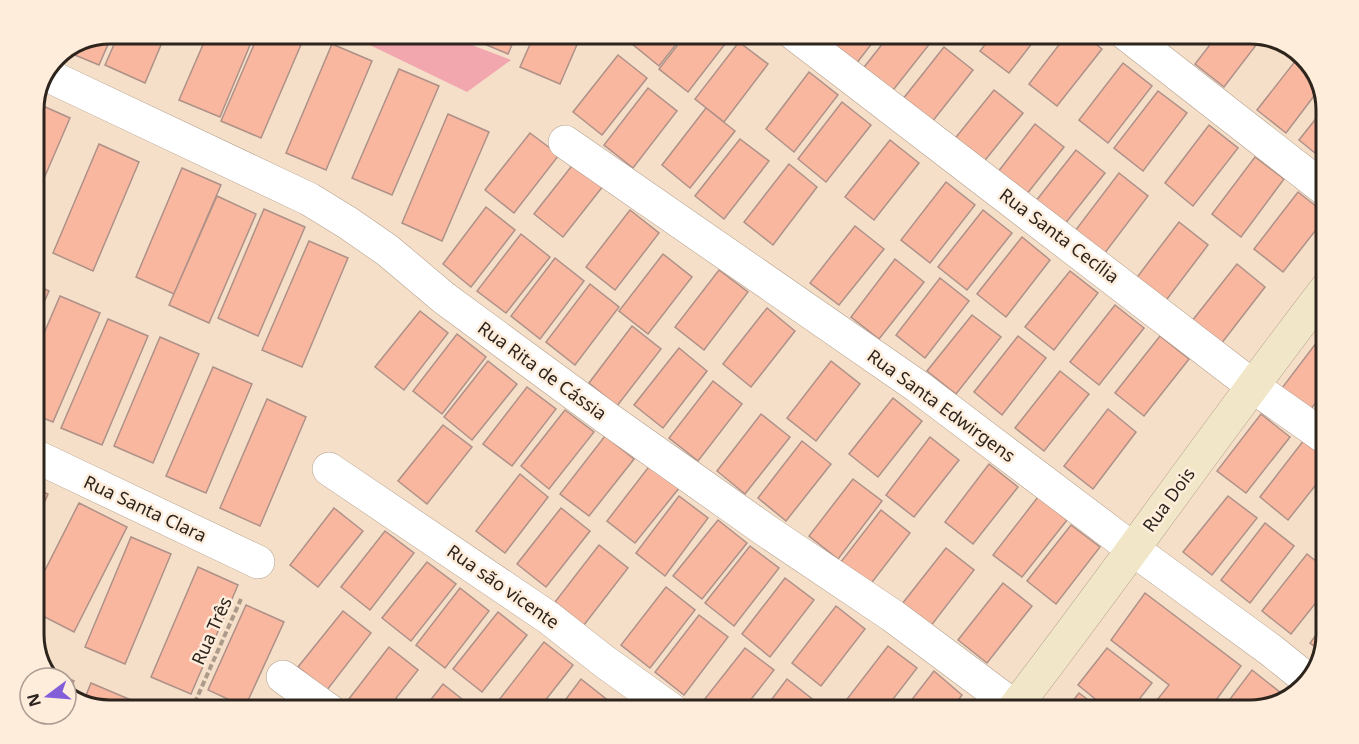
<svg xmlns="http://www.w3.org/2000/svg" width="1359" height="744" viewBox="0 0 1359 744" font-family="'Noto Sans',sans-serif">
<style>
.green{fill:#f2a7ae}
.building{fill:#f9b7a0;stroke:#ae9188;stroke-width:1.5}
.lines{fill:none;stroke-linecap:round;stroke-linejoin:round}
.minor-casing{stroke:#b5a08c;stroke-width:34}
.secondary-casing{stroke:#b5a08c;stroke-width:34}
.path{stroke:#ac9b8a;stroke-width:4;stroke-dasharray:6 3;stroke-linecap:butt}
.minor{stroke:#fff;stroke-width:33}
.secondary{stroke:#f1e7c8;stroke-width:33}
.labels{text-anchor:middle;stroke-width:5;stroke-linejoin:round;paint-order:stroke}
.street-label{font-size:18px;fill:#2d251d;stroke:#ffeddc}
.rim{fill:none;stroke:#2d251d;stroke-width:3}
</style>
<rect width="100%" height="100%" fill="#f5dfc9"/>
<path class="green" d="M345 33H440L511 60 467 92Z"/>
<g class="building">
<path d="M109 33H113L99 65 65 51Z"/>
<path d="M119 33H166L145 83 105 65Z"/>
<path d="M208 33H255L220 117 179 100Z"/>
<path d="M259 33H306L261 138 221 121Z"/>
<path d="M470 33H517L508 54 468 37Z"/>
<path d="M535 33H582L560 84 520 67Z"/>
<path d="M638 33H685L659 66 631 43Z"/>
<path d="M687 33H729L732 35 688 92 659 69Z"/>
<path d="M833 33H880L856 64 827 41Z"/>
<path d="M891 33H929L935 37 890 94 861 71Z"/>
<path d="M994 33H1040L1009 73 980 51Z"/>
<path d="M1068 33H1082L1102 49 1057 106 1029 84Z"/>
<path d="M1219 33H1250L1263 36 1224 87 1195 64Z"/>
<path d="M739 42 768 64 724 122 695 99Z"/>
<path d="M332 44 372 61 326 170 286 153Z"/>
<path d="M944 47 973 70 928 127 899 104Z"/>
<path d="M618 55 647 78 602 135 573 112Z"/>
<path d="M1300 55 1313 67 1320 88 1286 133 1257 110Z"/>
<path d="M1123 63 1152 86 1108 143 1079 120Z"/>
<path d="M399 69 439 86 392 195 352 178Z"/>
<path d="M809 72 838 95 794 152 766 129Z"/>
<path d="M648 88 677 111 633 168 604 145Z"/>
<path d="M994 90 1023 113 978 169 949 146Z"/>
<path d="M1158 91 1187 113 1143 171 1114 148Z"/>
<path d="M34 102 70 118 33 204V105Z"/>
<path d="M842 102 871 125 826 182 798 159Z"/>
<path d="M1326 106V162L1299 140Z"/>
<path d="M706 108 735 131 690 188 662 165Z"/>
<path d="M448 114 489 132 442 241 402 223Z"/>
<path d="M1035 124 1064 147 1019 204 991 181Z"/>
<path d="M1209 125 1238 148 1193 206 1165 183Z"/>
<path d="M530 133 559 155 514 213 485 190Z"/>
<path d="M740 139 769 161 724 219 695 196Z"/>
<path d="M890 140 919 163 874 220 845 197Z"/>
<path d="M99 144 139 162 93 271 53 253Z"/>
<path d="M1076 150 1105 173 1061 229 1032 206Z"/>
<path d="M1255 157 1284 179 1241 237 1212 214Z"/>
<path d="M578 158 607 181 563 237 534 214Z"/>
<path d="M789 164 817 187 773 245 744 222Z"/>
<path d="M182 168 221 185 174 294 136 277Z"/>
<path d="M1119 173 1148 196 1104 254 1075 231Z"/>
<path d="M946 182 975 205 930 263 901 240Z"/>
<path d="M1298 192 1326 214V217L1283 272 1254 249Z"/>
<path d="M217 196 256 214 209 323 169 305Z"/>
<path d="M486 207 515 230 471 287 443 264Z"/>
<path d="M264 209 305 227 258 336 218 318Z"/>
<path d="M630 210 659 233 615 290 586 267Z"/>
<path d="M983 210 1012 233 967 290 938 267Z"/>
<path d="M1179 222 1208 245 1164 303 1135 280Z"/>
<path d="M855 226 884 249 839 305 810 283Z"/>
<path d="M521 234 550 257 506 313 477 291Z"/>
<path d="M1022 237 1050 260 1006 317 977 294Z"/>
<path d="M309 241 348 258 302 367 262 350Z"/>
<path d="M663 254 692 277 648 334 619 311Z"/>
<path d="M555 258 584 281 540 339 511 316Z"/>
<path d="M895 259 924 282 879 339 851 317Z"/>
<path d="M1237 264 1265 287 1221 344 1192 321Z"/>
<path d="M719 270 748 292 704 350 675 327Z"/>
<path d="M1070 271 1098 293 1054 350 1025 327Z"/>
<path d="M940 278 969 301 925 358 896 335Z"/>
<path d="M33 284 49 291 33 328Z"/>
<path d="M590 284 619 307 575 365 546 342Z"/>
<path d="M60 296 100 313 53 422 33 414V359Z"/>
<path d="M1115 305 1144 328 1099 385 1070 362Z"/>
<path d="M767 308 795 331 751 387 723 364Z"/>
<path d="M420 311 448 333 404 390 375 367Z"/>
<path d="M972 315 1001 337 956 394 927 371Z"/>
<path d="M108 319 148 336 102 445 61 428Z"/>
<path d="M632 326 661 349 617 406 589 383Z"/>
<path d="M1326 330V390L1310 410 1282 388Z"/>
<path d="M457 334 486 357 442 414 413 391Z"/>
<path d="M1018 336 1046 358 1002 415 974 392Z"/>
<path d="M1160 336 1189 359 1144 416 1115 393Z"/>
<path d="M160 337 199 354 153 463 114 446Z"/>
<path d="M679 348 707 371 663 428 634 405Z"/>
<path d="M488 361 517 384 472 440 444 417Z"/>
<path d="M831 361 860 384 816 441 787 418Z"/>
<path d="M213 367 252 384 206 493 166 476Z"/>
<path d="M1060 371 1089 394 1044 451 1015 428Z"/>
<path d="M713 381 742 404 698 461 669 438Z"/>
<path d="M527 387 556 409 512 466 483 444Z"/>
<path d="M893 398 922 421 878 477 849 454Z"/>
<path d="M267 399 306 417 260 526 220 508Z"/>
<path d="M1108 409 1136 432 1093 489 1064 466Z"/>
<path d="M565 410 594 432 549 489 521 466Z"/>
<path d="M761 414 790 437 745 494 717 471Z"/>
<path d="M1261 414 1290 437 1246 493 1217 471Z"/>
<path d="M443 425 472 447 427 504 398 481Z"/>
<path d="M605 436 634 459 589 516 560 494Z"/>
<path d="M930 437 959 460 914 517 886 495Z"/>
<path d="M1304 440 1326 458V472L1288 520 1260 497Z"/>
<path d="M802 441 831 464 786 521 758 498Z"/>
<path d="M651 464 680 487 635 543 607 521Z"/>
<path d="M989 464 1018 487 973 544 945 522Z"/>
<path d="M520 474 548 497 505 553 476 531Z"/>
<path d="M853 479 882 501 838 559 809 536Z"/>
<path d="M33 487 48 494 33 529Z"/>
<path d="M679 496 708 518 665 576 636 553Z"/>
<path d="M1228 496 1257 518 1212 575 1183 552Z"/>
<path d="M1038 497 1067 520 1022 577 993 555Z"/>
<path d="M79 503 127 527 74 632 33 611V594Z"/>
<path d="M334 508 363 531 318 587 290 565Z"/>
<path d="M561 508 590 531 546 587 517 564Z"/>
<path d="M881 510 910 533 866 590 837 567Z"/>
<path d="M718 520 747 543 702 599 673 576Z"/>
<path d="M1265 523 1294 546 1250 603 1221 580Z"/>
<path d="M1071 525 1100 547 1056 604 1027 581Z"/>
<path d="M1326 530V549L1317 542Z"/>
<path d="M385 531 414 553 370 610 341 587Z"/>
<path d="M131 537 171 554 125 664 85 647Z"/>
<path d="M599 545 628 568 584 625 555 602Z"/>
<path d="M750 546 779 568 734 626 705 603Z"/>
<path d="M946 548 974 570 930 627 902 604Z"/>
<path d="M1307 554 1326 569V590L1291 634 1262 611Z"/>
<path d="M427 562 456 584 411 641 382 618Z"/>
<path d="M198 567 238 585 191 694 151 677Z"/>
<path d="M785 578 814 600 770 657 742 634Z"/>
<path d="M1003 583 1032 606 987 663 958 640Z"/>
<path d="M666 587 695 610 650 668 621 645Z"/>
<path d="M460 588 489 611 445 668 416 645Z"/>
<path d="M1145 593 1241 666 1208 711H1161L1153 705 1169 685 1111 640Z"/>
<path d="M246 605 284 622 245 707 208 690Z"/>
<path d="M836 606 865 629 821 686 792 663Z"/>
<path d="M343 611 371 633 327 690 298 667Z"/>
<path d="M498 612 527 635 482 692 453 669Z"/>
<path d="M699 615 728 637 684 695 655 672Z"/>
<path d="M1326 622V635L1322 652 1310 643Z"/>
<path d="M544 642 573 665 537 711H514L499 700Z"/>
<path d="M888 646 917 668 884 711H854L844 703Z"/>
<path d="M389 647 418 670 386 711H353L345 704Z"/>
<path d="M745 648 774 670 742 711H708L700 705Z"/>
<path d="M1107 648 1152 683 1130 711H1110L1078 685Z"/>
<path d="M42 667 74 681 68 696 66 695V678H47Z"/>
<path d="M1252 670 1281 693 1273 704 1250 711H1221Z"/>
<path d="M934 671 962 695 950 711H903Z"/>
<path d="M581 679 610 702 603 711H557Z"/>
<path d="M787 679 816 702 809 711H763Z"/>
<path d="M91 683 131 700 127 711H109L82 705Z"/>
<path d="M443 684 472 707 469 711H422Z"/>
<path d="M1079 693 1103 711H1065Z"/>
<path d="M139 704 155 711H136Z"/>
<path d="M620 704 629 711H615Z"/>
<path d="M478 705 485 711H473Z"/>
</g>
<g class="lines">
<defs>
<g id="minor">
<path d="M793 33 1258 390 1326 438"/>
<path d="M1125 33 1326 190"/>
<path d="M47 75 309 199 348 223 387 250 444 298 607 418 768 532 893 616 1015 707"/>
<path d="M565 142 917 386 1134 550 1272 651 1308 680"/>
<path d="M33 455 258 562"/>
<path d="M329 469 549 618 605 662 673 711"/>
<path d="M283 677 330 711"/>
</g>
<path id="secondary" d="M1012 711C1119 572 1219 428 1326 289"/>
</defs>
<use href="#minor" class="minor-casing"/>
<use href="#secondary" class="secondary-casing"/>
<path class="path" d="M191 711 241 599"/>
<use href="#minor" class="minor"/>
<use href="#secondary" class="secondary"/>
</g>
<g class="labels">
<g class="street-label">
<text transform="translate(1059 236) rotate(37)" y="6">Rua Santa Cecília</text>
<text transform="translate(542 371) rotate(36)" y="6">Rua Rita de Cássia</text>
<text transform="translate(941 406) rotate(36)" y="6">Rua Santa Edwirgens</text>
<text transform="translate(1169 500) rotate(-54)" y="6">Rua Dois</text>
<text transform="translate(145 509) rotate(25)" y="6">Rua Santa Clara</text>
<text transform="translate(503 587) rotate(35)" y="6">Rua são vicente</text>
<text transform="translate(212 631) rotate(-66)" y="6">Rua Três</text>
</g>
</g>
<path d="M0 0H1359V744H0ZM110 44H1250A66 66 0 0 1 1316 110V634A66 66 0 0 1 1250 700H110A66 66 0 0 1 44 634V110A66 66 0 0 1 110 44Z" fill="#ffeddc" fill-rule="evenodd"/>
<path class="rim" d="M110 44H1250A66 66 0 0 1 1316 110V634A66 66 0 0 1 1250 700H110A66 66 0 0 1 44 634V110A66 66 0 0 1 110 44Z"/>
<g transform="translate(48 696) rotate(254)"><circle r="28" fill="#ffeddc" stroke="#ab9d90" stroke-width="1.5"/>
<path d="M0-4.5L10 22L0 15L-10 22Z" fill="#825fd9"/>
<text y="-9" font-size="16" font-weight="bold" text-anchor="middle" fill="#2d251d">N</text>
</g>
</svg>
